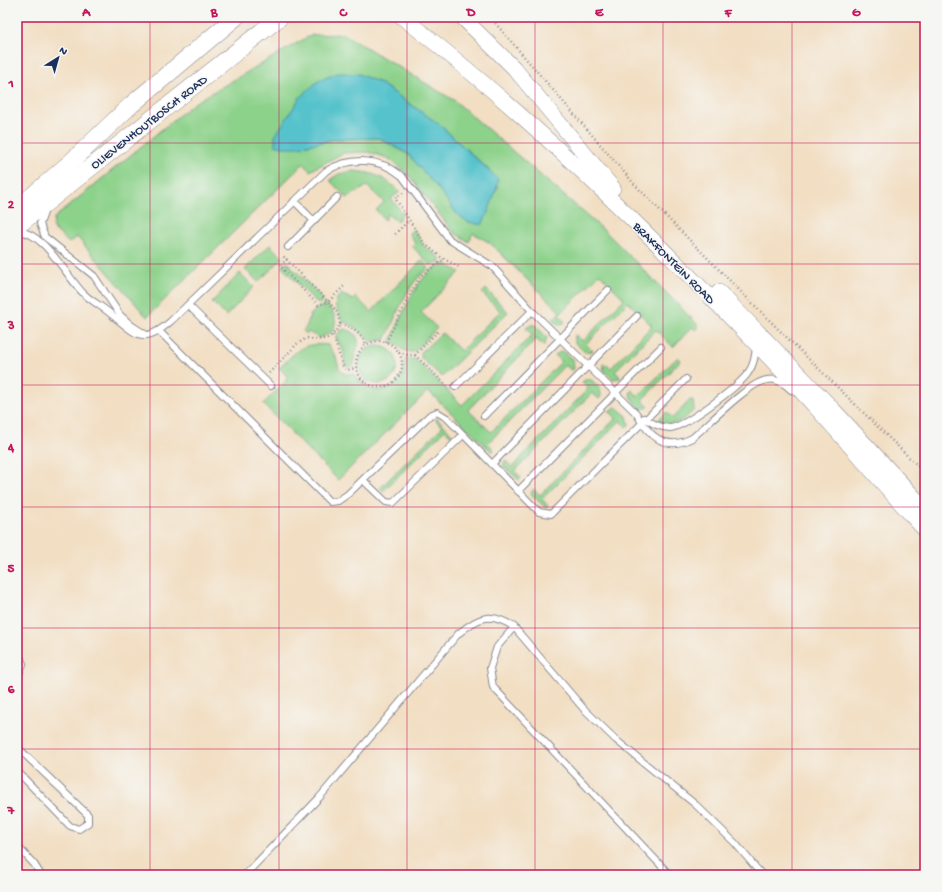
<svg xmlns="http://www.w3.org/2000/svg" width="942" height="892" viewBox="0 0 942 892" font-family="'Gochi Hand',sans-serif">
<style>
.green{fill:#8dd28b;stroke:#548074;fill-rule:evenodd}
.water{fill:#56c3cc;stroke:#387995}
.lines{fill:none;stroke-linecap:round;stroke-linejoin:round}
.service-casing{stroke:#868690;stroke-width:8}
.tertiary-casing{stroke:#868690;stroke-width:16}
.secondary-casing{stroke:#868690;stroke-width:18}
.path{stroke:#868690;stroke-width:2.5;stroke-dasharray:1 3;stroke-linecap:butt}
.service{stroke:#fff;stroke-width:6}
.tertiary{stroke:#fff;stroke-width:15}
.secondary{stroke:#fff;stroke-width:17}
.grid{fill:none;stroke:#c2185b;stroke-width:1;stroke-opacity:0.55}
.labels{text-anchor:middle;stroke-width:3;stroke-linejoin:round;paint-order:stroke}
.street-label{font-size:13px;fill:#1b2f5e;stroke:#f6f6f2}
.neatline{fill:none;stroke:#c2185b;stroke-width:1.5}
.grid-label{font-size:13px;text-anchor:middle;font-weight:bold;fill:#c2185b}
</style>
<rect width="100%" height="100%" fill="#f6f6f2"/>
<filter id="ink" filterUnits="userSpaceOnUse"><feTurbulence type="fractalNoise" baseFrequency=".025" numOctaves="2"/><feDisplacementMap in="SourceGraphic" scale="8" xChannelSelector="R" yChannelSelector="G"/><feConvolveMatrix kernelMatrix="1 2 1 2 8 2 1 2 1" color-interpolation-filters="sRGB"/></filter>
<filter id="wash" filterUnits="userSpaceOnUse"><feTurbulence type="fractalNoise" baseFrequency=".012" numOctaves="4" result="noise"/><feDisplacementMap in="SourceGraphic" scale="16" xChannelSelector="R" yChannelSelector="G"/><feGaussianBlur stdDeviation="0.9" result="paint"/><feColorMatrix in="noise" values="0 0 0 0 0 0 0 0 0 0 0 0 0 0 0 0 0 1.4 0 .05"/><feComposite in="paint" operator="in"/></filter>
<g filter="url(#wash)">
<rect width="100%" height="100%" fill="#f2dec2"/>
<g class="green">
<path d="M344 34 455 101 606 232 699 326 695 330 692 327 673 347 656 330 615 371 621 378 613 379 604 371 603 363 611 368 652 326 628 302 586 344 593 351 585 352 575 343V335L583 341 624 299 600 274 559 315 565 322 560 325 552 320 560 312 490 243 473 233 469 242 453 232 407 173 388 158 368 152 343 153 310 171 303 164 147 317 77 237 69 243 53 228 54 218 194 103 311 35ZM358 74 380 83 440 125 488 169 498 187 492 198 484 221 457 214 441 192 408 154 379 138 335 139 298 147Z"/>
<path d="M353 171C373 172 386 178 400 192L391 198 403 214 397 221 387 214 385 220 376 210 384 202 367 186 347 198 331 182V179L339 174Z"/>
<path d="M414 229 423 245 440 258V261L430 265 412 246 415 243 409 233Z"/>
<path d="M270 245 283 258 258 282 245 269Z"/>
<path d="M422 260 428 267V270C408 280 395 320 385 340L371 341C361 334 355 324 343 322 338 310 330 305 341 294L353 300 356 297 371 312Z"/>
<path d="M287 262 324 300 323 301 318 304 282 267Z"/>
<path d="M446 264 460 272 421 312 437 328 414 352C403 353 399 346 391 340 402 318 418 267 446 264Z"/>
<path d="M240 273 254 287 226 316 212 302Z"/>
<path d="M486 289 508 312 442 377 421 358V352L442 333 461 351 500 311 482 293Z"/>
<path d="M326 304C334 312 338 319 333 331L320 338 308 332 306 334 303 330C308 326 307 324 309 318 311 311 320 307 326 304Z"/>
<path d="M531 325H535L547 337 544 346 536 339 468 410 491 432 561 362 555 355 562 351 573 360 574 369 572 371 565 365 488 443 494 450 492 452 428 391 338 480 263 404 286 381 287 376 279 368C298 351 300 342 328 345L336 357 339 368 344 374H354C372 402 405 391 405 359H415L462 405 532 335 526 328Z"/>
<path d="M345 329C367 335 355 350 353 365L351 367 345 365 344 353 336 337 340 331Z"/>
<circle cx="378" cy="365" r="19"/>
<path d="M678 357 681 360 642 400 649 407C639 411 633 403 630 394L632 390 638 396Z"/>
<path d="M589 378 600 388 601 396 599 399 592 393 515 471 521 478 519 480 503 466 505 460 512 467 588 389 582 382Z"/>
<path d="M690 400H693L694 410C684 420 673 429 658 420L666 412 673 418Z"/>
<path d="M616 407 627 416 629 425 626 427 620 421 542 499 548 506 546 508 531 494 533 489 540 495 616 418 609 411Z"/>
<path d="M437 418 452 434 451 436 445 430 383 491 380 488 442 427 435 419Z"/>
</g>
<path class="water" d="M338 73 358 74 380 83 440 125 498 179C498 188 487 216 482 225L468 222 457 214 441 192 408 154 379 138 335 139 298 147H282L275 145V136L301 96 318 81Z"/>
</g>
<g filter="url(#ink)">
<g class="lines">
<defs>
<g id="service">
<path d="M294 201 314 221"/>
<path d="M45 210 40 224 45 237 94 276 120 315 131 325 145 334"/>
<path d="M17 232C42 229 67 277 83 293 91 301 103 307 112 315 136 334 143 346 171 321L326 171C351 157 379 157 402 176L450 240 492 266 532 311 636 413C649 436 665 452 692 438 708 425 749 382 767 380 776 378 785 384 791 390"/>
<path d="M288 247 337 197"/>
<path d="M188 305 271 386"/>
<path d="M159 331 330 502 338 501 348 494 430 415 437 412 447 418 539 512 551 514 686 379"/>
<path d="M455 387 532 311"/>
<path d="M484 416 608 290"/>
<path d="M644 418C652 423 660 428 670 428 685 427 739 386 748 373 754 365 755 356 756 347"/>
<path d="M492 464 637 316"/>
<path d="M363 480 386 502 393 503 463 435"/>
<path d="M518 491 661 347"/>
<path d="M514 627 497 647 490 668 493 687 670 875"/>
<path d="M17 651 23 664 17 678"/>
<path d="M17 747 88 815V823L79 829 70 826 17 771"/>
<path d="M17 846 34 864 41 875"/>
<path d="M245 875 319 798 458 634C479 616 491 612 514 627L583 708 616 740 696 805 735 843 762 875"/>
</g>
<g id="tertiary">
<path d="M402 17C488 83 568 156 645 232 705 291 764 350 820 412 855 451 889 491 925 530"/>
<path d="M462 17 514 68 613 188"/>
<path d="M719 292 828 404 925 509"/>
</g>
<g id="secondary">
<path d="M17 209 71 162 131 105 236 17"/>
<path d="M17 226 280 17"/>
</g>
</defs>
<use href="#service" class="service-casing"/>
<use href="#tertiary" class="tertiary-casing"/>
<use href="#secondary" class="secondary-casing"/>
<g class="path">
<path d="M490 17 636 186 766 317 925 473"/>
<path d="M403 193 395 198 424 243 442 258 459 267"/>
<path d="M395 234 409 220"/>
<path d="M287 259 280 266 318 305 328 302 344 286"/>
<path d="M340 324C353 328 360 333 367 345"/>
<path d="M333 335 343 367 347 370 357 368"/>
<circle cx="379" cy="364" r="23"/>
<path d="M386 342 416 283 422 275 444 259"/>
<path d="M399 352 408 355H415L439 330"/>
<path d="M415 355 447 386"/>
<path d="M269 373 297 344 307 338C323 341 332 340 340 324L338 315 334 308 282 255"/>
</g>
<use href="#service" class="service"/>
<use href="#tertiary" class="tertiary"/>
<use href="#secondary" class="secondary"/>
</g>
</g>
<path class="grid" d="M150 17V875M279 17V875M407 17V875M535 17V875M663 17V875M792 17V875M17 143H925M17 264H925M17 385H925M17 507H925M17 628H925M17 749H925"/>
<g class="labels">
<g class="street-label">
<text transform="translate(148 121) rotate(-38)" y="5">OLIEVENHOUTBOSCH ROAD</text>
<text transform="translate(675 262) rotate(45)" y="5">BRAKFONTEIN ROAD</text>
</g>
</g>
<rect width="942" height="892" fill="none" stroke="#f6f6f2" stroke-width="44"/>
<g transform="translate(58 58) rotate(37)" stroke="#f6f6f2" stroke-width="3" paint-order="stroke">
<path d="M0-3L7 15L0 10L-7 15Z" fill="#1b2f5e"/>
<text y="-6" font-size="11" font-weight="bold" text-anchor="middle" fill="#1b2f5e">N</text>
</g>
<rect x="22" y="22" width="898" height="848" class="neatline"/>
<g class="grid-label">
<text x="86" y="16">A</text>
<text x="214" y="16">B</text>
<text x="343" y="16">C</text>
<text x="471" y="16">D</text>
<text x="599" y="16">E</text>
<text x="728" y="16">F</text>
<text x="856" y="16">G</text>
<text x="11" y="87">1</text>
<text x="11" y="208">2</text>
<text x="11" y="329">3</text>
<text x="11" y="451">4</text>
<text x="11" y="572">5</text>
<text x="11" y="693">6</text>
<text x="11" y="814">7</text>
</g>
</svg>
